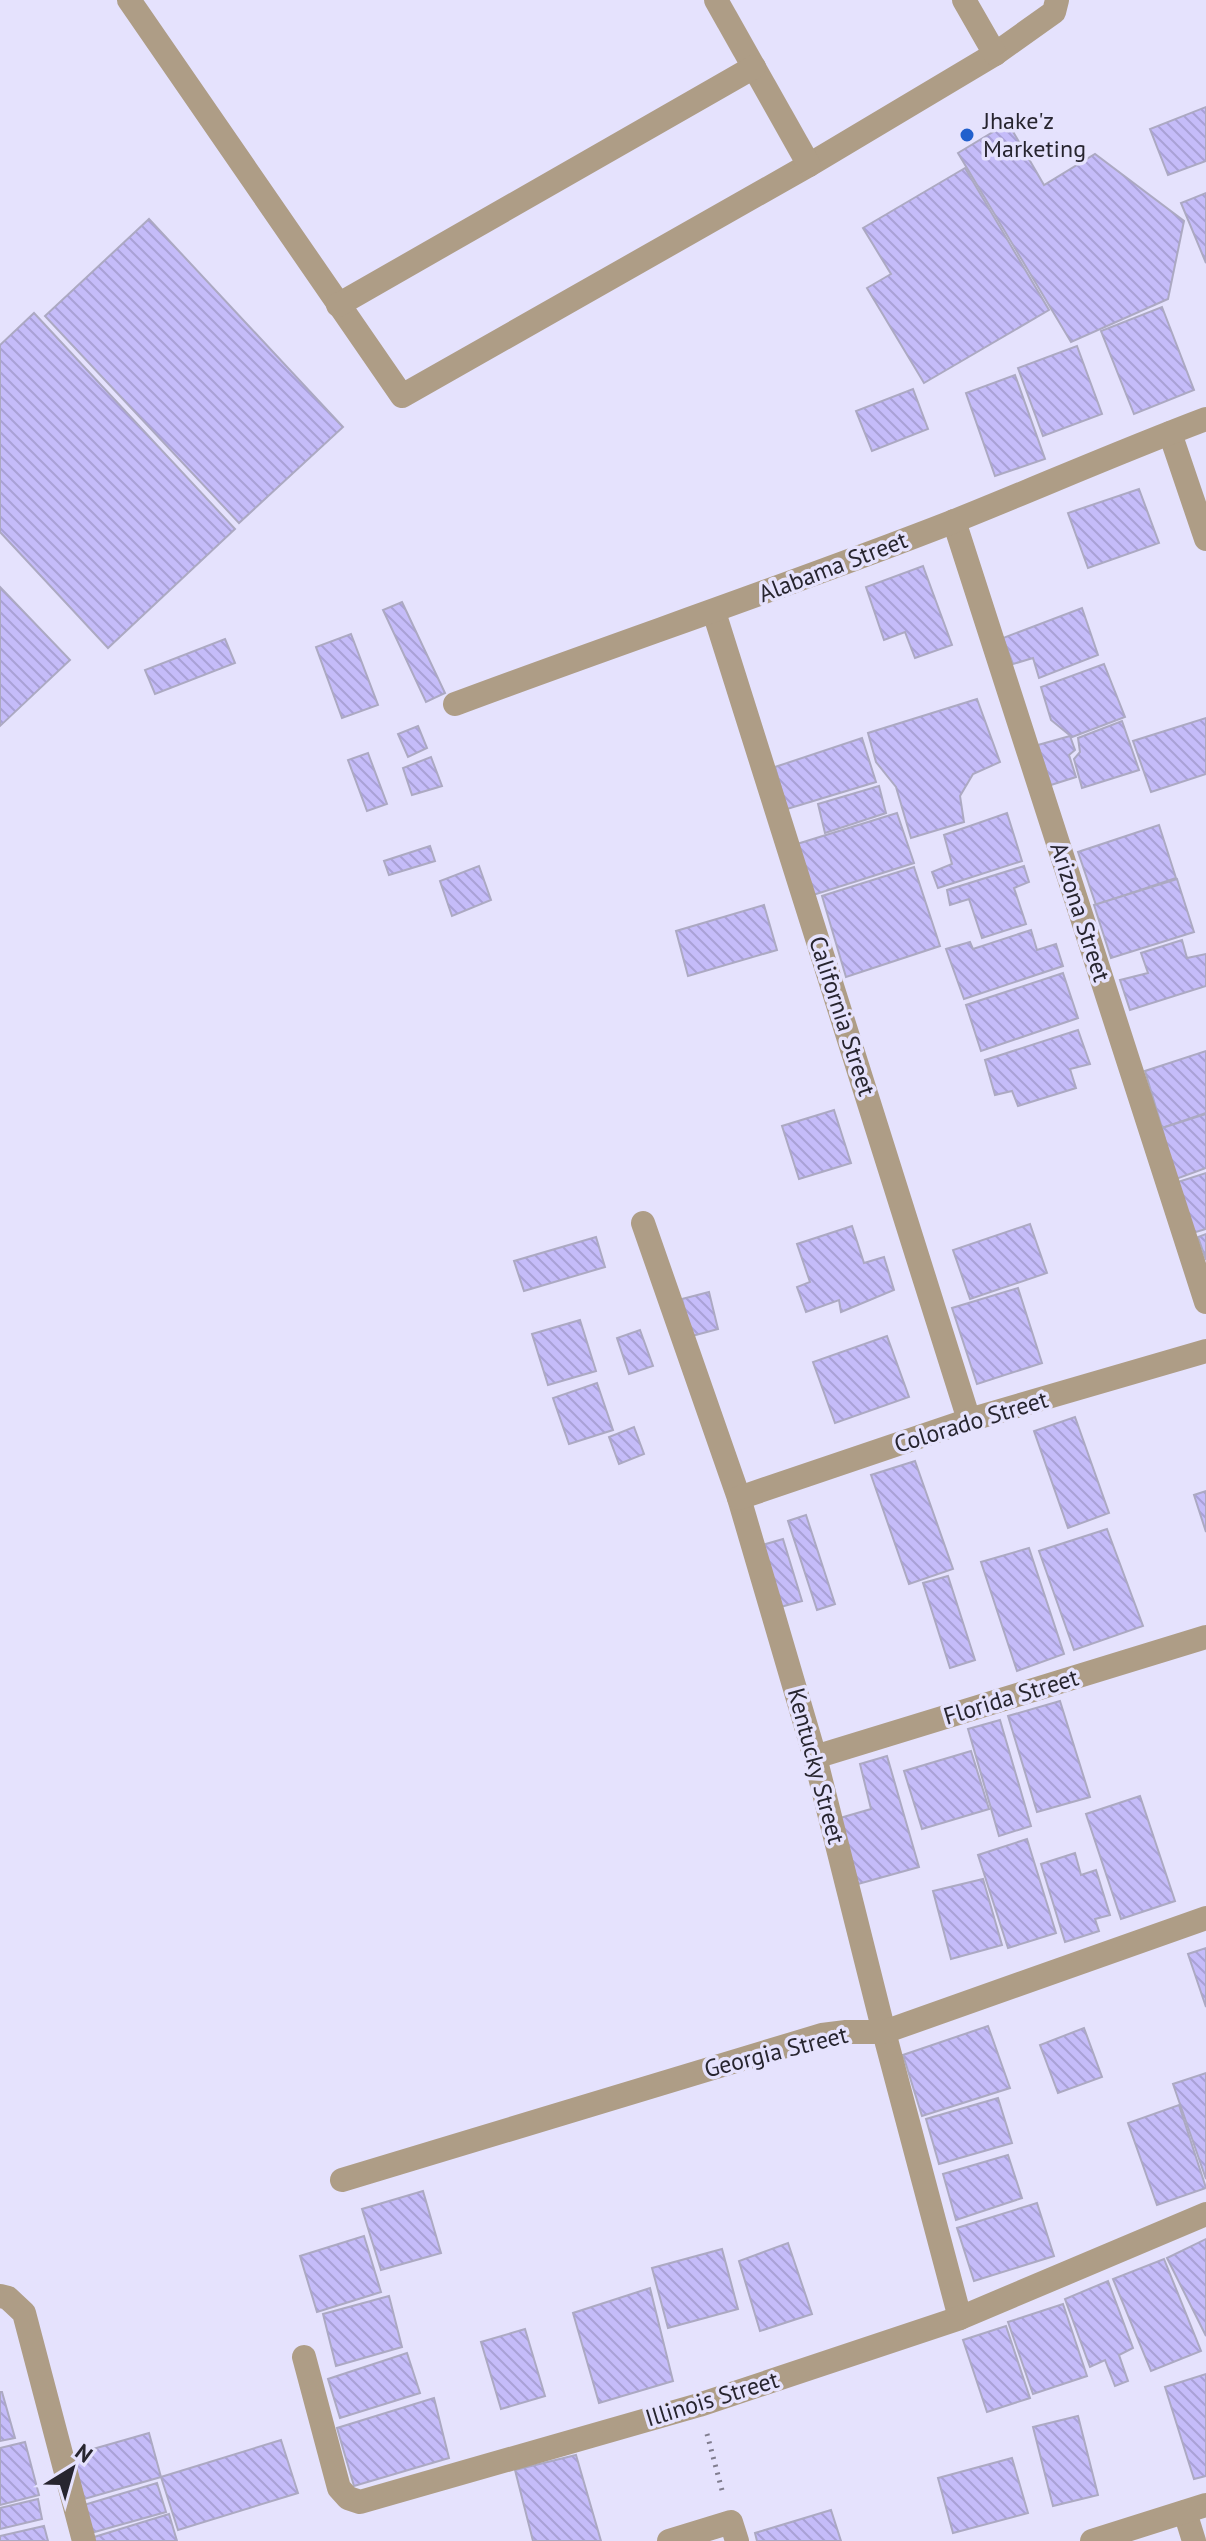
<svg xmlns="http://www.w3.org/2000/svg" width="1206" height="2541" viewBox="0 0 1206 2541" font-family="'PT Sans',sans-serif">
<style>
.building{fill:url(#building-back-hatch);stroke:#aca9c2;stroke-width:2}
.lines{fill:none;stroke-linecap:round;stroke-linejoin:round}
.path{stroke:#807d8f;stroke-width:5;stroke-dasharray:2 6;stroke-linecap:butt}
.street{stroke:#ae9d86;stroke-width:24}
.poi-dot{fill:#2160cd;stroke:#e5e2fd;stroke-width:3}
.labels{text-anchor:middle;stroke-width:7;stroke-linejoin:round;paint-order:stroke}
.poi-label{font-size:24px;fill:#27252f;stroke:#e5e2fd;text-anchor:start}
.street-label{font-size:24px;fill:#27252f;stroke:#e5e2fd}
</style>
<defs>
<pattern id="building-back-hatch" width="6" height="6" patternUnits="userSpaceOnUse" patternTransform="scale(2)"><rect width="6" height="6" fill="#c5bcf9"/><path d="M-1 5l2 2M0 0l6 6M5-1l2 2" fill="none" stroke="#a9a1d6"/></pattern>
</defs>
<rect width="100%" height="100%" fill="#e5e2fd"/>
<g class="building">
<path d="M1206 107V161L1168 175 1150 129Z"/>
<path d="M1008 123 1044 185 1095 154 1184 221 1168 299 1071 342 958 153Z"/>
<path d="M965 168 1049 310 924 383 867 288 891 274 863 228Z"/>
<path d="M1206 193V263L1181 203Z"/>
<path d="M149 219 343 427 239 523 45 316Z"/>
<path d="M1162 307 1194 390 1134 414 1101 331Z"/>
<path d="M34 313 235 529 108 648 0 532V345Z"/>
<path d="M1077 346 1102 414 1043 436 1018 368Z"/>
<path d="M1015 375 1045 459 995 476 966 393Z"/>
<path d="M913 389 928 429 872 451 856 411Z"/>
<path d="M1139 489 1159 543 1088 568 1068 513Z"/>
<path d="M923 566 952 645 915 658 905 632 884 640 866 587Z"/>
<path d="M0 587 70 660 0 726Z"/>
<path d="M402 602 445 693 426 702 383 610Z"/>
<path d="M1082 608 1098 655 1039 678 1033 658 1013 664 1003 638Z"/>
<path d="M351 634 378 705 342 718 316 647Z"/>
<path d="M225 639 235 663 155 694 145 670Z"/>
<path d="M1104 664 1125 717 1072 737 1051 720 1041 687Z"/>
<path d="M977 699 1000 762 973 774 960 796 964 822 911 838 896 787 876 762 868 733Z"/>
<path d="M1206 718V774L1151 792 1133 741Z"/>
<path d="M1122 721 1139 770 1082 788 1074 759 1080 752 1078 738Z"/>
<path d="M418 726 427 748 408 757 398 734Z"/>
<path d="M1070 736 1075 750 1069 755 1076 777 1051 785 1038 745Z"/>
<path d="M862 738 876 782 787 809 775 767Z"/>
<path d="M368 753 387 804 367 811 348 760Z"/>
<path d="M431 757 442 786 412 795 403 768Z"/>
<path d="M879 786 886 813 825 833 818 804Z"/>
<path d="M897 813 914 863 813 895 797 844Z"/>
<path d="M1007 813 1022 861 938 888 932 872 952 864 944 835Z"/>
<path d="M1159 825 1176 878 1096 905 1078 852Z"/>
<path d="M430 846 435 861 389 875 384 861Z"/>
<path d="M479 866 491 900 452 916 440 881Z"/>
<path d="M1024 866 1029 882 1014 888 1026 924 982 938 969 899 950 905 947 890Z"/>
<path d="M914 867 940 946 846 977 822 896Z"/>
<path d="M1177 879 1194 932 1111 958 1094 905Z"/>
<path d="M764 905 777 950 688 976 676 931Z"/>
<path d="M1031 930 1037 950 1056 944 1063 966 964 999 946 949 970 942 973 949Z"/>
<path d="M1182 940 1187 958 1206 954V986L1130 1010 1120 980 1148 973 1141 953Z"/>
<path d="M1063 973 1078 1018 981 1051 966 1005Z"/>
<path d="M1078 1030 1090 1064 1070 1069 1076 1088 1018 1106 1012 1091 995 1095 985 1060Z"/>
<path d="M1206 1051V1113L1162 1128 1145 1071Z"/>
<path d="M834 1110 851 1163 799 1179 782 1126Z"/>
<path d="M1206 1114V1168L1176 1179 1162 1128Z"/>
<path d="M1206 1173V1229L1189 1234 1175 1183Z"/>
<path d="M1030 1224 1047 1273 970 1299 953 1250Z"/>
<path d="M852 1226 864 1263 884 1257 894 1290 841 1312 839 1300 806 1312 797 1287 810 1282 797 1244Z"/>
<path d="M1206 1234V1260L1198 1237Z"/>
<path d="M596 1237 605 1267 524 1291 514 1261Z"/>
<path d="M1018 1288 1042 1363 977 1384 952 1308Z"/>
<path d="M709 1292 718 1329 692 1336 682 1299Z"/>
<path d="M580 1320 596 1371 548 1385 532 1334Z"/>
<path d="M640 1330 653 1366 629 1374 617 1338Z"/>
<path d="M887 1336 909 1397 835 1423 813 1362Z"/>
<path d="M597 1383 613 1430 569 1444 553 1398Z"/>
<path d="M1075 1417 1109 1513 1068 1528 1034 1431Z"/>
<path d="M634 1427 644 1454 619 1464 609 1437Z"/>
<path d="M915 1461 953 1569 909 1584 871 1475Z"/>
<path d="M1206 1491V1532L1194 1495Z"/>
<path d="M806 1515 835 1604 817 1610 788 1521Z"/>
<path d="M1107 1529 1143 1626 1074 1650 1039 1551Z"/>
<path d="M783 1539 802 1601 777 1608 759 1546Z"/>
<path d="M1029 1548 1064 1654 1017 1671 981 1562Z"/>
<path d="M948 1576 975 1660 950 1668 923 1583Z"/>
<path d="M1060 1701 1090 1797 1037 1812 1008 1716Z"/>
<path d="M1000 1720 1031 1826 999 1836 968 1729Z"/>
<path d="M971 1751 989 1809 922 1829 904 1771Z"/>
<path d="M887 1756 919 1867 858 1884 840 1818 871 1809 860 1764Z"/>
<path d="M1140 1796 1175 1901 1121 1919 1086 1814Z"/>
<path d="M1027 1839 1056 1933 1008 1948 978 1855Z"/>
<path d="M1075 1853 1081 1875 1096 1870 1110 1915 1095 1919 1099 1931 1065 1942 1041 1864Z"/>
<path d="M983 1879 1002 1945 951 1959 933 1891Z"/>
<path d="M1206 1948V2007L1188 1954Z"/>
<path d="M988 2026 1010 2088 922 2116 903 2055Z"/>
<path d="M1084 2028 1102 2077 1058 2093 1040 2045Z"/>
<path d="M1206 2073V2179L1173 2084Z"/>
<path d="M998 2098 1012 2143 939 2164 926 2119Z"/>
<path d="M1179 2105 1206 2188 1157 2205 1128 2123Z"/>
<path d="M1008 2155 1022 2198 956 2220 943 2174Z"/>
<path d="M423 2191 441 2253 381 2270 362 2209Z"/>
<path d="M1037 2203 1054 2256 974 2281 957 2228Z"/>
<path d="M364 2236 381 2292 317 2312 300 2256Z"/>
<path d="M1206 2239V2336L1167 2258Z"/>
<path d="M788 2243 812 2314 760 2331 739 2261Z"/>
<path d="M722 2249 738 2309 668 2328 652 2268Z"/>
<path d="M1164 2259 1201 2351 1151 2371 1113 2279Z"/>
<path d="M1108 2281 1133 2348 1119 2355 1128 2381 1115 2386 1105 2360 1090 2367 1065 2299Z"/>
<path d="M650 2288 673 2381 599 2403 573 2313Z"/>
<path d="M389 2296 402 2347 336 2366 323 2314Z"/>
<path d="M1063 2304 1087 2376 1033 2394 1008 2322Z"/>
<path d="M1006 2326 1030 2398 987 2412 963 2340Z"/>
<path d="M525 2329 545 2396 501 2409 481 2342Z"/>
<path d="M407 2353 420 2393 340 2418 328 2379Z"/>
<path d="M1206 2374V2476L1194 2479 1165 2387Z"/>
<path d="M0 2392H2L15 2438 0 2441Z"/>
<path d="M434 2398 449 2458 354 2486 337 2428Z"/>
<path d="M1078 2416 1098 2495 1053 2506 1033 2427Z"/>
<path d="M149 2433 161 2477 84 2499 72 2455Z"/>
<path d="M281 2440 298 2493 178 2530 161 2477Z"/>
<path d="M25 2442 39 2495 0 2505V2448Z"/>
<path d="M576 2455 601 2541H533L515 2470Z"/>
<path d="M1012 2458 1028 2513 953 2533 938 2478Z"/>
<path d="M157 2483 166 2512 91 2533 84 2505Z"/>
<path d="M38 2499 42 2519 0 2529V2508Z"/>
<path d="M831 2510 841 2541H757L755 2533Z"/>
<path d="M169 2514 177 2541H92L91 2538Z"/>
<path d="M44 2526 48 2541H0V2536Z"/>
</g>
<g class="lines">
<path class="path" d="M707 2434 723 2494"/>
<g class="street">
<path d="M129 0 402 396 809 165 995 54 1054 12 1057 0"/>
<path d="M716 0 809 165"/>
<path d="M964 0 995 54"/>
<path d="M338 305 754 67"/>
<path d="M1170 433 1206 539"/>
<path d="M954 521 1206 1302"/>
<path d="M714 612 969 1420"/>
<path d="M455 704C621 642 788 586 952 522 1037 488 1121 451 1206 419"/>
<path d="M643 1223 739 1498 815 1757 884 2032 960 2318"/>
<path d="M739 1498 969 1420 1206 1351"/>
<path d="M815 1757 1206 1637"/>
<path d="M342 2180 822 2035 846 2032H884L1206 1918"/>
<path d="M0 2296 8 2298 24 2313 84 2541"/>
<path d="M304 2357 339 2488 348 2498 360 2502 699 2405 960 2318 1206 2214"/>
<path d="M1185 2512 1194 2541"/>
<path d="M669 2541 731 2522 737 2541"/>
<path d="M1092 2541 1206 2505"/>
</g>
</g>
<circle class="poi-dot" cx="967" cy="135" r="8"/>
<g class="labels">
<g class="poi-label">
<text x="983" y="129">Jhake'z<tspan x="983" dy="28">Marketing</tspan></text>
</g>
<g class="street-label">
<text transform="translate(833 567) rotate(-21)" y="8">Alabama Street</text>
<text transform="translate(1080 912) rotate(72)" y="8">Arizona Street</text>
<text transform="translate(842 1016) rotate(72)" y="8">California Street</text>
<text transform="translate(971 1422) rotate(-17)" y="8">Colorado Street</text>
<text transform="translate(1011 1697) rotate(-17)" y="8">Florida Street</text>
<text transform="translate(816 1766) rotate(75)" y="8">Kentucky Street</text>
<text transform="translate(776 2052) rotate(-14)" y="8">Georgia Street</text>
<text transform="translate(712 2399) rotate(-17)" y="8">Illinois Street</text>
</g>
</g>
<g transform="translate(72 2469) rotate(37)" stroke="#e5e2fd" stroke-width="6" paint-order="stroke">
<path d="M0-6L14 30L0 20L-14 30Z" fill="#27252f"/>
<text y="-12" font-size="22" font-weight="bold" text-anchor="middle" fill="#27252f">N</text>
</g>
</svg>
